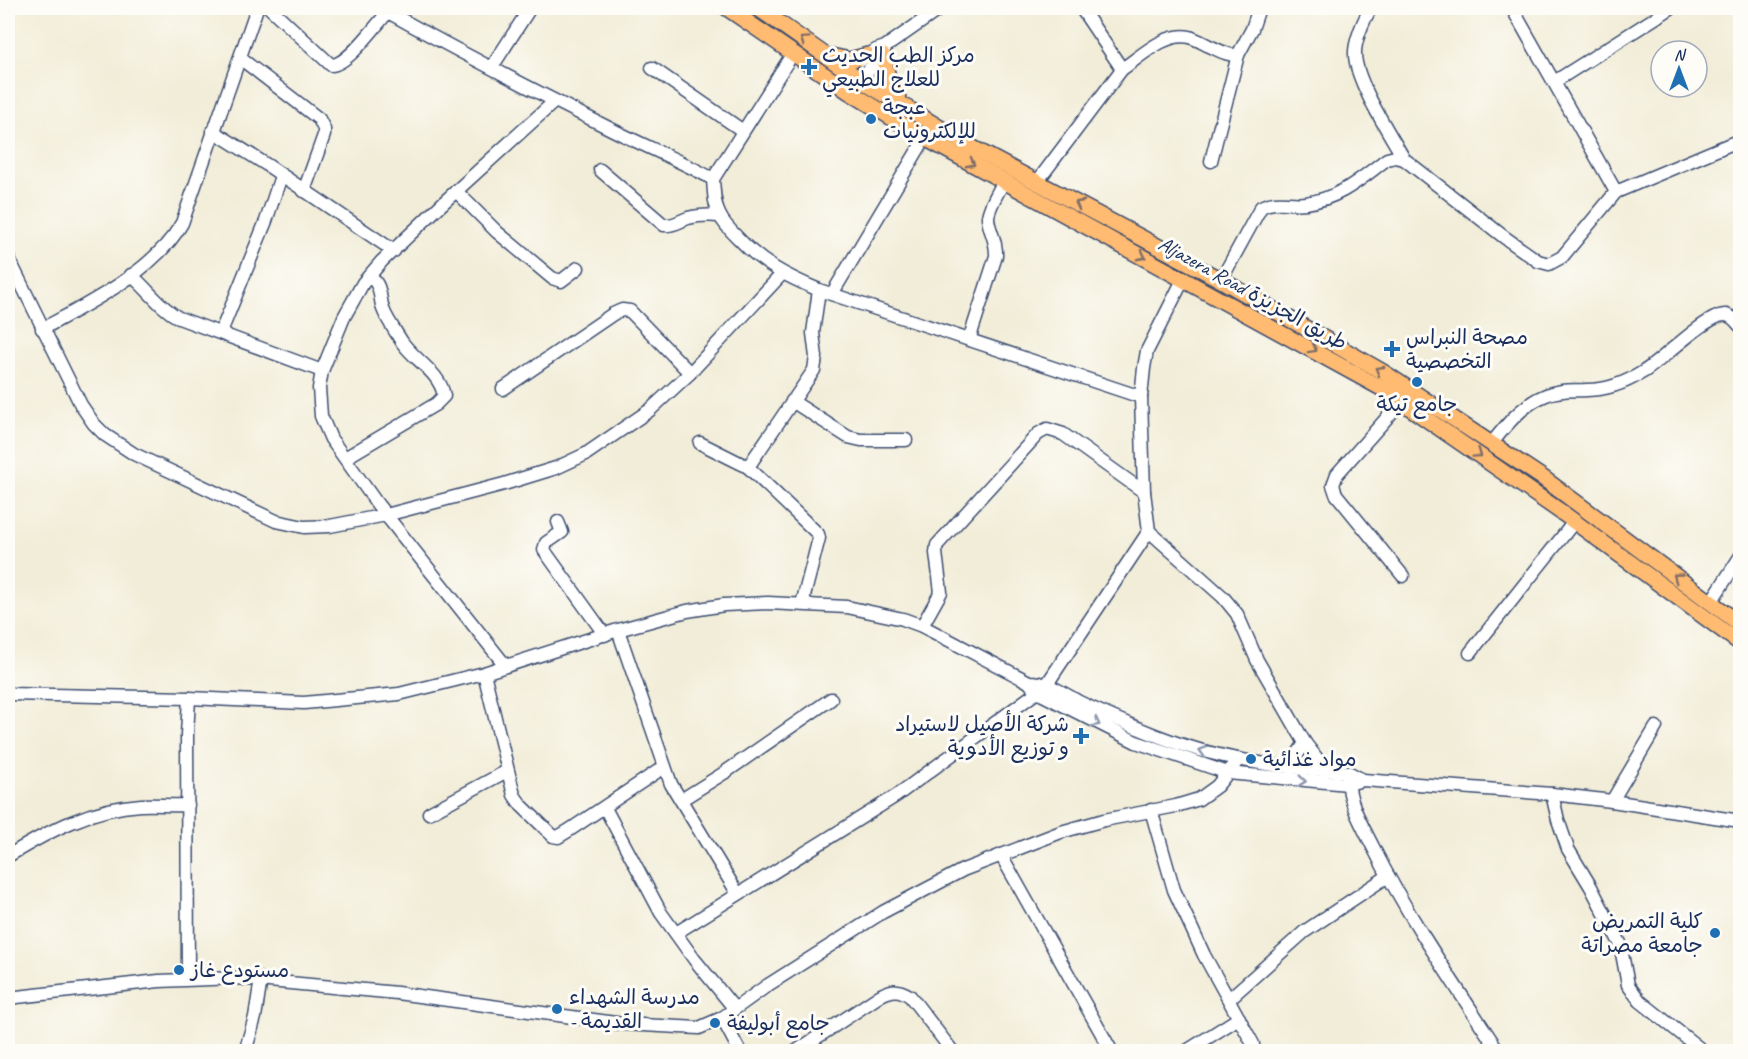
<svg xmlns="http://www.w3.org/2000/svg" width="1748" height="1059" viewBox="0 0 1748 1059" font-family="Caveat,'Playpen Sans Arabic',sans-serif">
<style>
.lines{fill:none;stroke-linecap:round;stroke-linejoin:round}
.minor-casing{stroke:#3b4c70;stroke-width:15}
.major-casing{stroke:#3b4c70;stroke-width:18}
.minor{stroke:#fff;stroke-width:12}
.major{stroke:#ffbb71;stroke-width:15}
.oneway{stroke:#826e67}
.oneway2{stroke:#8d97ae}
.poi-dot{fill:#1f6fb2;stroke:#fdfcf7;stroke-width:2}
.labels{text-anchor:middle;stroke-width:6;stroke-linejoin:round;paint-order:stroke}
.poi-label{font-size:21px;fill:#1b2f5e;stroke:#fdfcf7;text-anchor:start}
.street-label{font-size:21px;fill:#1b2f5e;stroke:#fdfcf7}
</style>
<rect width="100%" height="100%" fill="#fdfcf7"/>
<filter id="ink" filterUnits="userSpaceOnUse"><feTurbulence type="fractalNoise" baseFrequency=".0167" numOctaves="2"/><feDisplacementMap in="SourceGraphic" scale="12" xChannelSelector="R" yChannelSelector="G"/><feConvolveMatrix kernelMatrix="1 2 1 2 8 2 1 2 1" color-interpolation-filters="sRGB"/></filter>
<filter id="wash" filterUnits="userSpaceOnUse"><feTurbulence type="fractalNoise" baseFrequency=".008" numOctaves="4" result="noise"/><feDisplacementMap in="SourceGraphic" scale="24" xChannelSelector="R" yChannelSelector="G"/><feGaussianBlur stdDeviation="1.35" result="paint"/><feColorMatrix in="noise" values="0 0 0 0 0 0 0 0 0 0 0 0 0 0 0 0 0 1.4 0 .05"/><feComposite in="paint" operator="in"/></filter>
<g filter="url(#wash)">
<rect width="100%" height="100%" fill="#f2edd8"/>
</g>
<g filter="url(#ink)">
<g class="lines">
<defs>
<g id="minor">
<path d="M270 8 331 65C348 65 376 25 388 12"/>
<path d="M381 8C455 50 531 89 607 127 642 145 679 160 713 179"/>
<path d="M1371 8C1364 19 1354 42 1355 55 1356 82 1390 134 1404 159"/>
<path d="M1512 8 1616 192"/>
<path d="M8 10V8"/>
<path d="M793 53 713 179C714 192 714 205 720 216 724 224 731 231 737 237 762 264 786 276 819 290L1141 397"/>
<path d="M240 58 319 119 324 129V135L304 191"/>
<path d="M862 60 876 50 885 47 941 8"/>
<path d="M492 67 530 8"/>
<path d="M652 68 743 131"/>
<path d="M1122 69C1140 57 1166 31 1190 37 1195 39 1202 42 1207 45 1217 49 1227 56 1238 55"/>
<path d="M1554 82 1671 8"/>
<path d="M848 91 883 56 884 51"/>
<path d="M213 131 267 165 394 251"/>
<path d="M1211 161 1238 55 1252 29 1259 8"/>
<path d="M600 170 664 225C674 226 679 221 688 218 699 215 709 215 720 216"/>
<path d="M1037 182 1122 69 1081 8"/>
<path d="M456 191 497 232 552 278 561 281 578 268"/>
<path d="M8 257 81 405 94 424 105 435 134 454 276 521 304 527 330 526 386 515 504 484 556 468 586 454 650 410 690 373 782 274"/>
<path d="M131 275C148 289 159 307 179 318L322 371"/>
<path d="M1184 278 1147 351 1144 368 1141 397 1144 492 1149 531 1223 597 1237 614 1257 660 1305 743 1326 770"/>
<path d="M1221 280 1261 207C1275 199 1290 205 1306 203 1341 198 1360 179 1387 159L1395 157 1404 159 1504 237 1538 261 1549 264 1562 257 1616 192 1740 140"/>
<path d="M832 294 925 138"/>
<path d="M42 329C88 304 156 270 182 223L257 8"/>
<path d="M221 332 266 221 281 176"/>
<path d="M969 340 996 256C997 239 988 230 988 217 989 206 999 191 1004 181"/>
<path d="M503 389 613 314 622 310 630 311 690 373"/>
<path d="M792 401 848 437 861 440H906"/>
<path d="M1402 401 1337 474 1333 485 1336 494 1403 576"/>
<path d="M700 443 748 467"/>
<path d="M1492 443C1507 424 1523 404 1546 395 1560 389 1573 391 1587 390 1607 390 1627 382 1643 372 1662 361 1708 313 1726 315 1732 316 1737 322 1740 326"/>
<path d="M345 458 436 404 444 396C440 372 415 361 402 342 396 332 387 320 383 309 378 292 383 290 370 275"/>
<path d="M558 522 562 532 546 543 544 550 605 635"/>
<path d="M1711 602 1740 557"/>
<path d="M802 604 819 538 818 534 748 467 814 370 816 357 813 333 819 290"/>
<path d="M922 626 941 592 936 553 937 545 1038 434 1047 429 1063 434 1144 492"/>
<path d="M618 630 671 784 738 894"/>
<path d="M1470 653 1574 522"/>
<path d="M505 665 378 505 331 439 321 416 319 388 322 371 344 317 363 283 382 261 443 203 555 101"/>
<path d="M484 673 514 795 521 805 553 836 558 837 568 831 664 767"/>
<path d="M1029 682 1037 692 1136 742 1228 773 1348 784 1363 780 1552 794 1612 801 1740 821"/>
<path d="M8 694 189 698 304 703 399 694 484 673 618 630 687 611 724 605 768 603 847 607 903 619 922 626 1029 682C1048 682 1063 693 1079 702 1104 714 1130 725 1155 735 1217 760 1282 768 1348 772L1363 780"/>
<path d="M1289 767 1305 743"/>
<path d="M1348 779C1349 804 1362 825 1373 847 1409 919 1455 985 1499 1052"/>
<path d="M1552 794 1558 820 1568 849 1591 887 1620 943 1628 985 1640 1001 1704 1052"/>
<path d="M681 800 724 773 831 699"/>
<path d="M1612 801 1656 727"/>
<path d="M605 808 661 913 694 959 734 1008"/>
<path d="M1151 810 1174 890 1204 955 1253 1044"/>
<path d="M429 813 507 771"/>
<path d="M1001 855 1112 1052"/>
<path d="M8 856C49 831 91 808 141 805 156 804 172 806 188 805"/>
<path d="M676 933 896 796 1037 692 1047 684 1149 531"/>
<path d="M188 978 187 735 189 698"/>
<path d="M8 998 159 981 236 978 397 993 623 1024 699 1028 722 1018 768 985 883 912 963 870 1061 832 1104 820 1176 806 1199 799 1217 786 1238 760"/>
<path d="M1229 999 1304 932 1388 876"/>
<path d="M722 1018 740 1052"/>
<path d="M245 1052 255 1017 261 979"/>
<path d="M795 1052 881 995C893 989 899 989 910 996L953 1052"/>
<path d="M1185 1052 1239 1018"/>
</g>
<g id="major">
<path d="M727 8 848 91 925 138 1383 389 1564 514 1740 643"/>
<path d="M758 8 859 79 973 148 1221 280 1383 372 1543 478 1740 624"/>
<path d="M831 56 850 60 868 55"/>
<path d="M883 56 888 77 901 105"/>
</g>
</defs>
<use href="#minor" class="minor-casing"/>
<use href="#major" class="major-casing"/>
<use href="#minor" class="minor"/>
<use href="#major" class="major"/>
</g>
<defs><path id="oneway-chevron" d="M-2-3.5L2.5 0L-2 3.5" fill="none" stroke-width="1.6" stroke-linecap="round" stroke-linejoin="round" transform="scale(1.5)"/></defs>
<g class="oneway">
<use href="#oneway-chevron" transform="translate(804 40) rotate(-145)"/>
<use href="#oneway-chevron" transform="translate(971 163) rotate(28)"/>
<use href="#oneway-chevron" transform="translate(1079 204) rotate(-152)"/>
<use href="#oneway-chevron" transform="translate(1142 256) rotate(28)"/>
<use href="#oneway-chevron" transform="translate(1313 349) rotate(29)"/>
<use href="#oneway-chevron" transform="translate(1379 370) rotate(-150)"/>
<use href="#oneway-chevron" transform="translate(1478 454) rotate(35)"/>
<use href="#oneway-chevron" transform="translate(1677 577) rotate(-144)"/>
</g>
<g class="oneway2">
<use href="#oneway-chevron" transform="translate(1096 723) rotate(27)"/>
<use href="#oneway-chevron" transform="translate(1203 751) rotate(-164)"/>
<use href="#oneway-chevron" transform="translate(1302 781) rotate(6)"/>
</g>
</g>
<g class="poi-dot">
<path d="M806 58h6v6h6v6h-6v6h-6v-6h-6v-6h6z"/>
<circle cx="871" cy="119" r="6"/>
<path d="M1389 340h6v6h6v6h-6v6h-6v-6h-6v-6h6z"/>
<circle cx="1417" cy="382" r="6"/>
<path d="M1078 727h6v6h6v6h-6v6h-6v-6h-6v-6h6z"/>
<circle cx="1251" cy="759" r="6"/>
<circle cx="1715" cy="933" r="6"/>
<circle cx="179" cy="970" r="6"/>
<circle cx="557" cy="1009" r="6"/>
<circle cx="715" cy="1023" r="6"/>
</g>
<g class="labels">
<g class="poi-label">
<text x="822" y="62">مركز الطب الحديث<tspan x="822" dy="24">للعلاج الطبيعي</tspan></text>
<text x="883" y="114">عبجة<tspan x="883" dy="24">للإلكترونيات</tspan></text>
<text x="1406" y="344">مصحة النبراس<tspan x="1406" dy="24">التخصصية</tspan></text>
<text x="1417" y="411" text-anchor="middle">جامع تيكة</text>
<text x="1069" y="731" text-anchor="end">شركة الأصيل لاستيراد<tspan x="1069" dy="24">و توزيع الأدوية</tspan></text>
<text x="1263" y="766">مواد غذائية</text>
<text x="1703" y="928" text-anchor="end">كلية التمريض<tspan x="1703" dy="24">جامعة مصراتة</tspan></text>
<text x="191" y="977">مستودع غاز</text>
<text x="569" y="1004">مدرسة الشهداء<tspan x="569" dy="24">- القديمة</tspan></text>
<text x="727" y="1030">جامع أبوليفة</text>
</g>
<g class="street-label">
<text transform="translate(1253 293) rotate(29)" y="7">Aljazera Road طريق الجزيزة</text>
</g>
</g>
<rect width="1748" height="1059" fill="none" stroke="#fdfcf7" stroke-width="30"/>
<g transform="translate(1679 69)"><circle r="28" fill="#fdfcf7" stroke="#a3aaba" stroke-width="1.5"/>
<path d="M0-4.5L10 22L0 15L-10 22Z" fill="#1f6fb2"/>
<text y="-9" font-size="16" font-weight="bold" text-anchor="middle" fill="#1b2f5e">N</text>
</g>
</svg>
